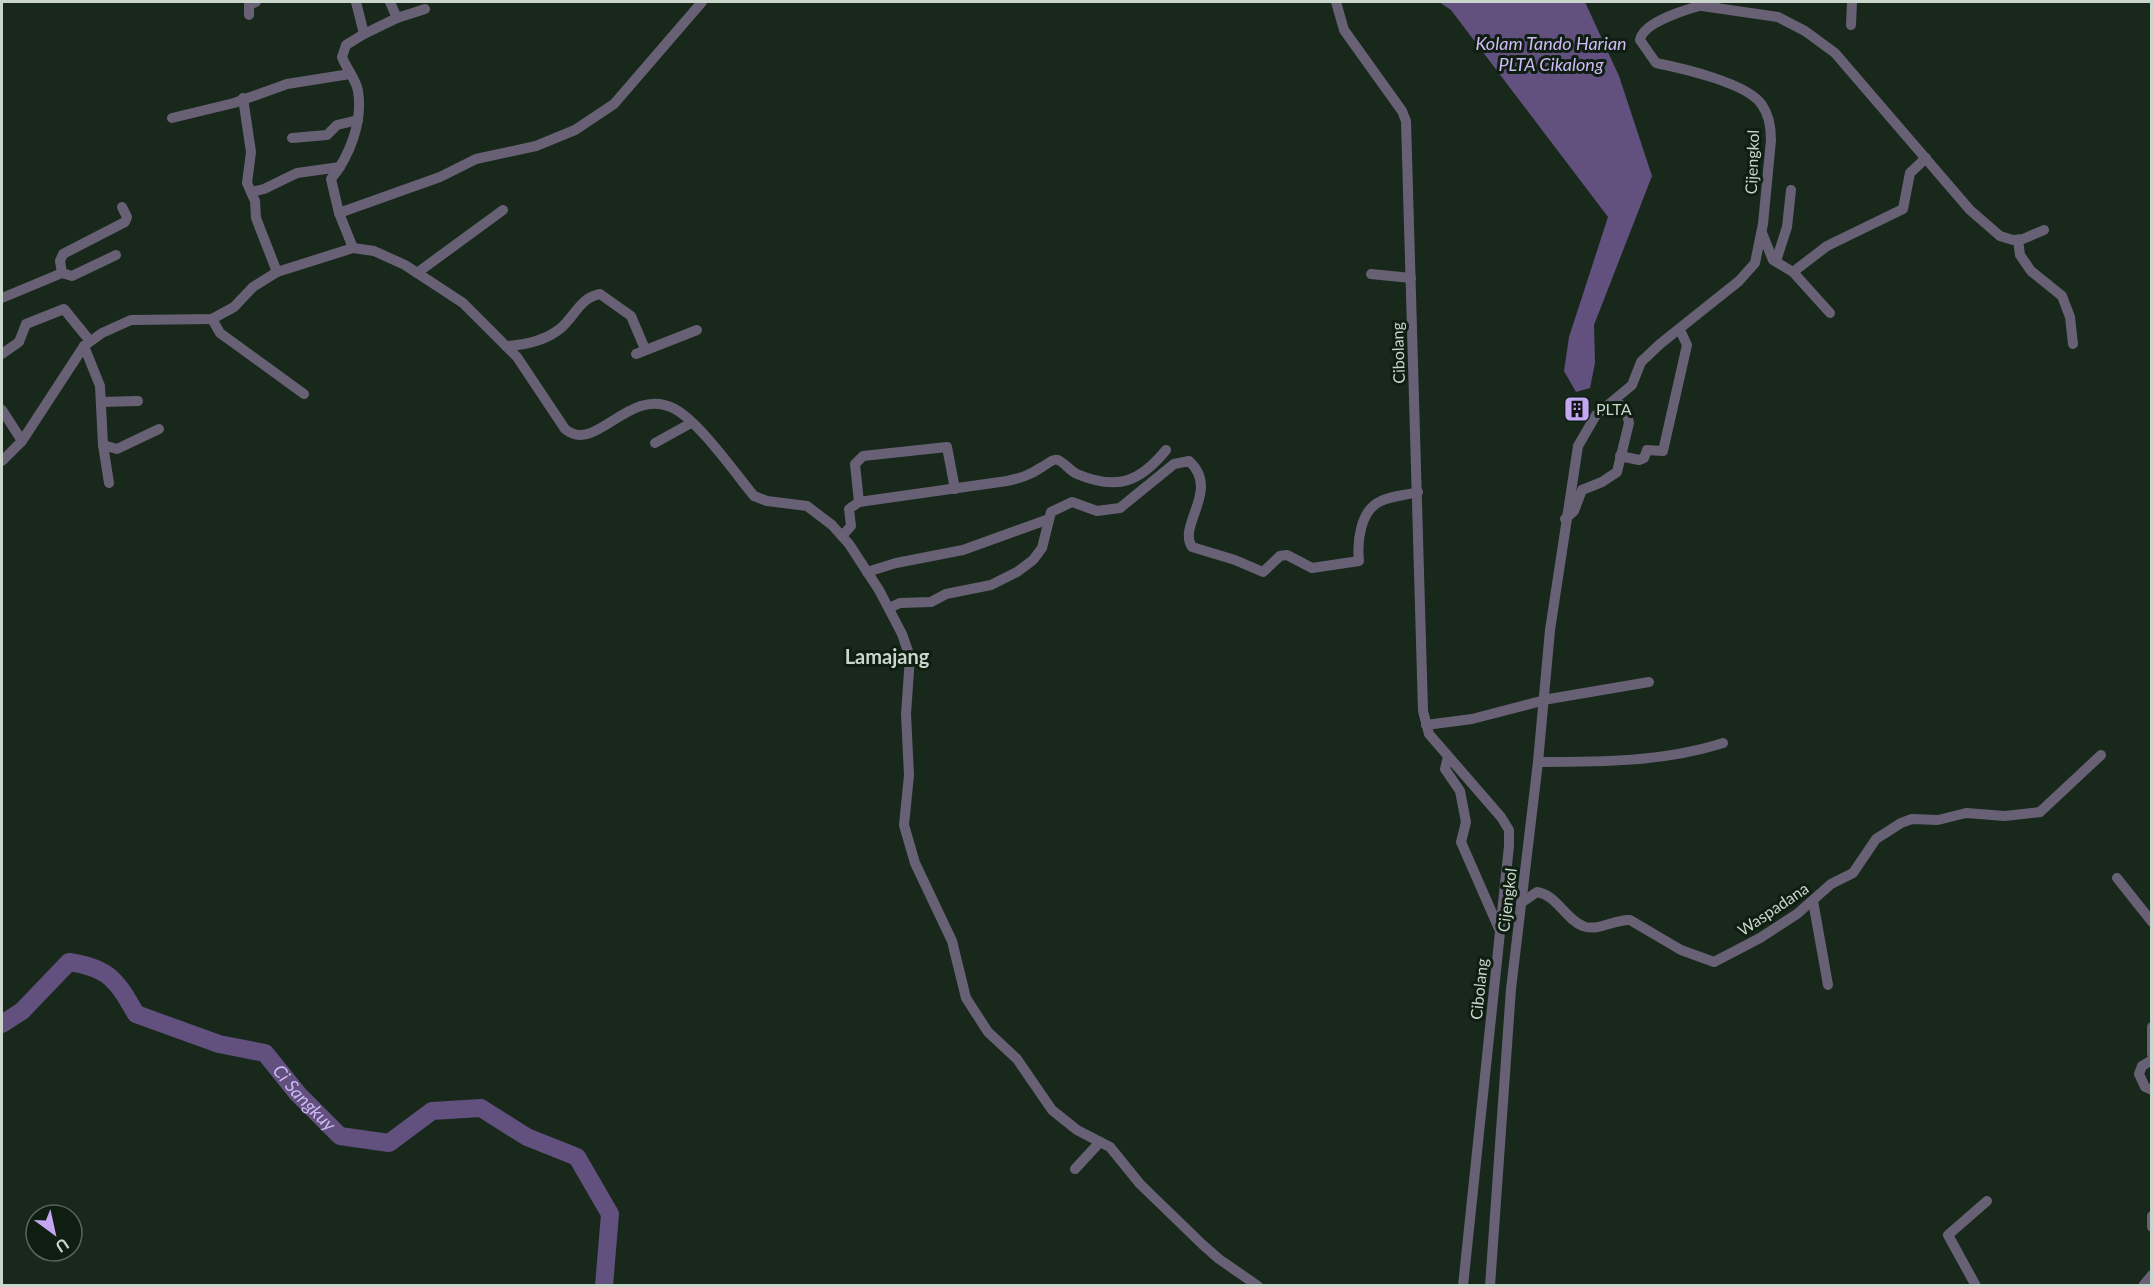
<svg xmlns="http://www.w3.org/2000/svg" width="2153" height="1287" viewBox="0 0 2153 1287" font-family="Lato,sans-serif">
<style>
.water{fill:#62507f}
.lines{fill:none;stroke-linecap:round;stroke-linejoin:round}
.river{stroke:#62507f;stroke-width:18}
.street{stroke:#686176;stroke-width:10}
.labels{text-anchor:middle;stroke-width:6;stroke-linejoin:round;paint-order:stroke}
.street-label{font-size:16px;fill:#cad5cb;stroke:#0e1e11}
.poi-label{font-size:16px;fill:#cad5cb;stroke:#0e1e11;text-anchor:start}
.water-label{font-size:18px;font-style:italic;fill:#cfb9f5;stroke:#0e1e11}
.quarter-label{font-size:20px;font-weight:bold;fill:#cad5cb;stroke:#0e1e11}
</style>
<rect width="100%" height="100%" fill="#18281a"/>
<path class="water" d="M1439 2H1585L1619 76 1652 176 1594 325 1595 363 1590 388 1576 392 1564 371 1569 337 1608 217 1451 10Z"/>
<g class="lines">
<path class="river" id="s1" d="M2 1024 22 1011 69 962C110 968 117 981 136 1014L219 1044 265 1053 298 1094 340 1136 389 1143 432 1111 481 1108 527 1137 577 1157 610 1214 604 1286"/>
<g class="street">
<path d="M390 2 397 18"/>
<path d="M1336 2 1344 30 1402 111 1406 121 1423 711 1429 734 1501 817 1509 830V846L1463 1286"/>
<path d="M1702 6 1778 17 1805 31 1835 53 1970 210 2000 236 2013 240 2023 239 2044 230"/>
<path d="M249 15V5L256 2"/>
<path d="M1851 25 1852 2"/>
<path d="M364 34 397 18 425 9"/>
<path d="M243 98 251 152 247 183 255 201 256 218 277 272"/>
<path d="M172 118 234 103 287 84 350 74"/>
<path d="M292 138 327 135 337 125 358 120"/>
<path d="M251 192 264 189 297 173 340 167"/>
<path d="M339 213 440 177 476 159 536 146 575 130 614 104 702 2"/>
<path d="M1762 233 1773 260 1793 272 1830 313"/>
<path d="M2018 240 2020 255 2031 271 2062 296 2070 317 2073 344"/>
<path d="M353 248 339 213 331 179C350 156 363 121 358 91 356 79 346 68 342 57L346 45 364 34 356 2"/>
<path d="M116 255 72 276 62 273 60 261 63 254 125 222 127 217 122 207"/>
<path d="M1776 261 1787 227 1791 190"/>
<path d="M1793 272 1827 246 1903 209 1910 173 1926 158"/>
<path d="M417 273 503 210"/>
<path d="M1371 274 1411 278"/>
<path d="M2 298 62 273"/>
<path d="M212 319 220 333 304 394"/>
<path d="M84 346 100 386 103 445 109 483"/>
<path d="M506 346C526 345 545 341 561 328 574 317 581 297 600 294L631 316 645 349"/>
<path d="M2 354 19 342 26 324 64 309 90 341"/>
<path d="M636 354 697 330"/>
<path d="M101 402 138 401"/>
<path d="M2 410 22 441"/>
<path d="M655 443 691 423"/>
<path d="M103 445 117 449 159 429"/>
<path d="M1620 456 1639 460 1644 458 1647 450 1663 451 1687 345 1680 330"/>
<path d="M2 461 22 441 84 346 102 333 131 320 212 319 234 307 253 287 277 272 353 248 374 251 405 265 463 303 517 357 565 429C596 455 628 386 673 408 698 420 735 473 754 496L767 501 807 506 832 525 849 544 879 590 902 634 910 657 906 714 909 775 904 825 915 863 952 941 966 998 988 1032 1017 1059 1052 1110 1077 1130 1110 1147 1140 1184 1203 1245 1219 1259 1258 1286"/>
<path d="M859 502 855 464 863 456 947 447 955 489"/>
<path d="M1565 519 1574 511 1582 490 1602 482 1617 472 1629 423 1626 410 1615 400"/>
<path d="M842 536 851 526 849 509 859 502 1007 481C1021 478 1030 475 1042 467 1046 465 1053 458 1058 460 1065 463 1070 471 1077 474 1117 491 1140 482 1166 450"/>
<path d="M867 572 896 563 963 550 1049 519"/>
<path d="M889 608 900 603 931 602 946 594 991 585 1017 572 1033 560 1042 548 1051 512 1072 502 1097 511 1120 508 1174 464 1189 461C1221 490 1177 525 1192 547L1235 560 1263 572 1280 556 1287 555 1312 568 1359 561C1357 542 1360 510 1381 501 1391 496 1407 495 1418 492"/>
<path d="M1426 725 1472 719 1549 699 1649 682"/>
<path d="M1448 757 1445 769 1460 791 1466 822 1461 842 1500 931"/>
<path d="M1538 762C1600 762 1664 762 1723 743"/>
<path d="M2117 878 2152 922"/>
<path d="M1813 901 1828 985"/>
<path d="M1521 903 1537 892C1557 895 1565 919 1583 926 1597 932 1615 919 1630 920L1681 950 1714 962 1760 938 1797 914 1831 884 1853 873 1876 839 1901 823 1912 819 1938 820 1966 813 2005 816 2040 812 2101 755"/>
<path d="M2152 1027V1054"/>
<path d="M2152 1060 2142 1066 2139 1074 2145 1087 2152 1090"/>
<path d="M1075 1169 1100 1142"/>
<path d="M2152 1216V1227"/>
<path d="M1490 1286 1511 989 1538 762 1550 630 1578 446 1596 415 1632 385 1641 362 1660 344 1739 281 1755 263 1763 224 1771 140C1771 128 1769 115 1762 105 1748 83 1681 68 1656 63L1640 40C1643 20 1698 6 1715 2"/>
<path d="M1976 1286 1948 1235 1987 1201"/>
<path d="M2143 1286 2152 1275"/>
</g>
</g>
<defs>
<symbol id="building-square" viewBox="-11 -11 22 22"><rect x="-9" y="-9" width="18" height="18" rx="4" fill="#c3a7f2" stroke="#0e1e11"/><path d="M-4-6H4V6H1V3H-1V6H-4ZM-2.5-4.3h1.7v1.8h-1.7ZM.8-4.3h1.7v1.8H.8ZM-2.5-1h1.7V.8h-1.7ZM.8-1h1.7V.8H.8Z" fill="#111"/></symbol>
</defs>
<g fill-rule="evenodd">
<use href="#building-square" x="1562" y="394" width="30" height="30"/>
</g>
<g class="labels">
<g class="street-label">
<text transform="translate(1752 162) rotate(-88)" y="6">Cijengkol</text>
<text transform="translate(1398 353) rotate(-92)" y="6">Cibolang</text>
<text transform="translate(1507 900) rotate(-83)" y="6">Cijengkol</text>
<text transform="translate(1773 909) rotate(-34)" y="6">Waspadana</text>
<text transform="translate(1479 989) rotate(-84)" y="6">Cibolang</text>
</g>
<g class="poi-label">
<text x="1596" y="415">PLTA</text>
</g>
<g class="water-label">
<text x="1551" y="50">Kolam Tando Harian<tspan x="1551" dy="21">PLTA Cikalong</tspan></text>
<text dy="6" stroke="none"><textPath href="#s1" startOffset="376">Ci Sangkuy</textPath></text>
</g>
<g class="quarter-label">
<text x="887" y="664">Lamajang</text>
</g>
</g>
<rect width="2153" height="1287" fill="none" stroke="#cad5cb" stroke-width="6"/>
<g transform="translate(54 1233) rotate(147)"><circle r="28" fill="#0e1e11" stroke="#59675b" stroke-width="1.5"/>
<path d="M0-4.5L10 22L0 15L-10 22Z" fill="#c3a7f2"/>
<text y="-9" font-size="16" font-weight="bold" text-anchor="middle" fill="#cad5cb">U</text>
</g>
</svg>
